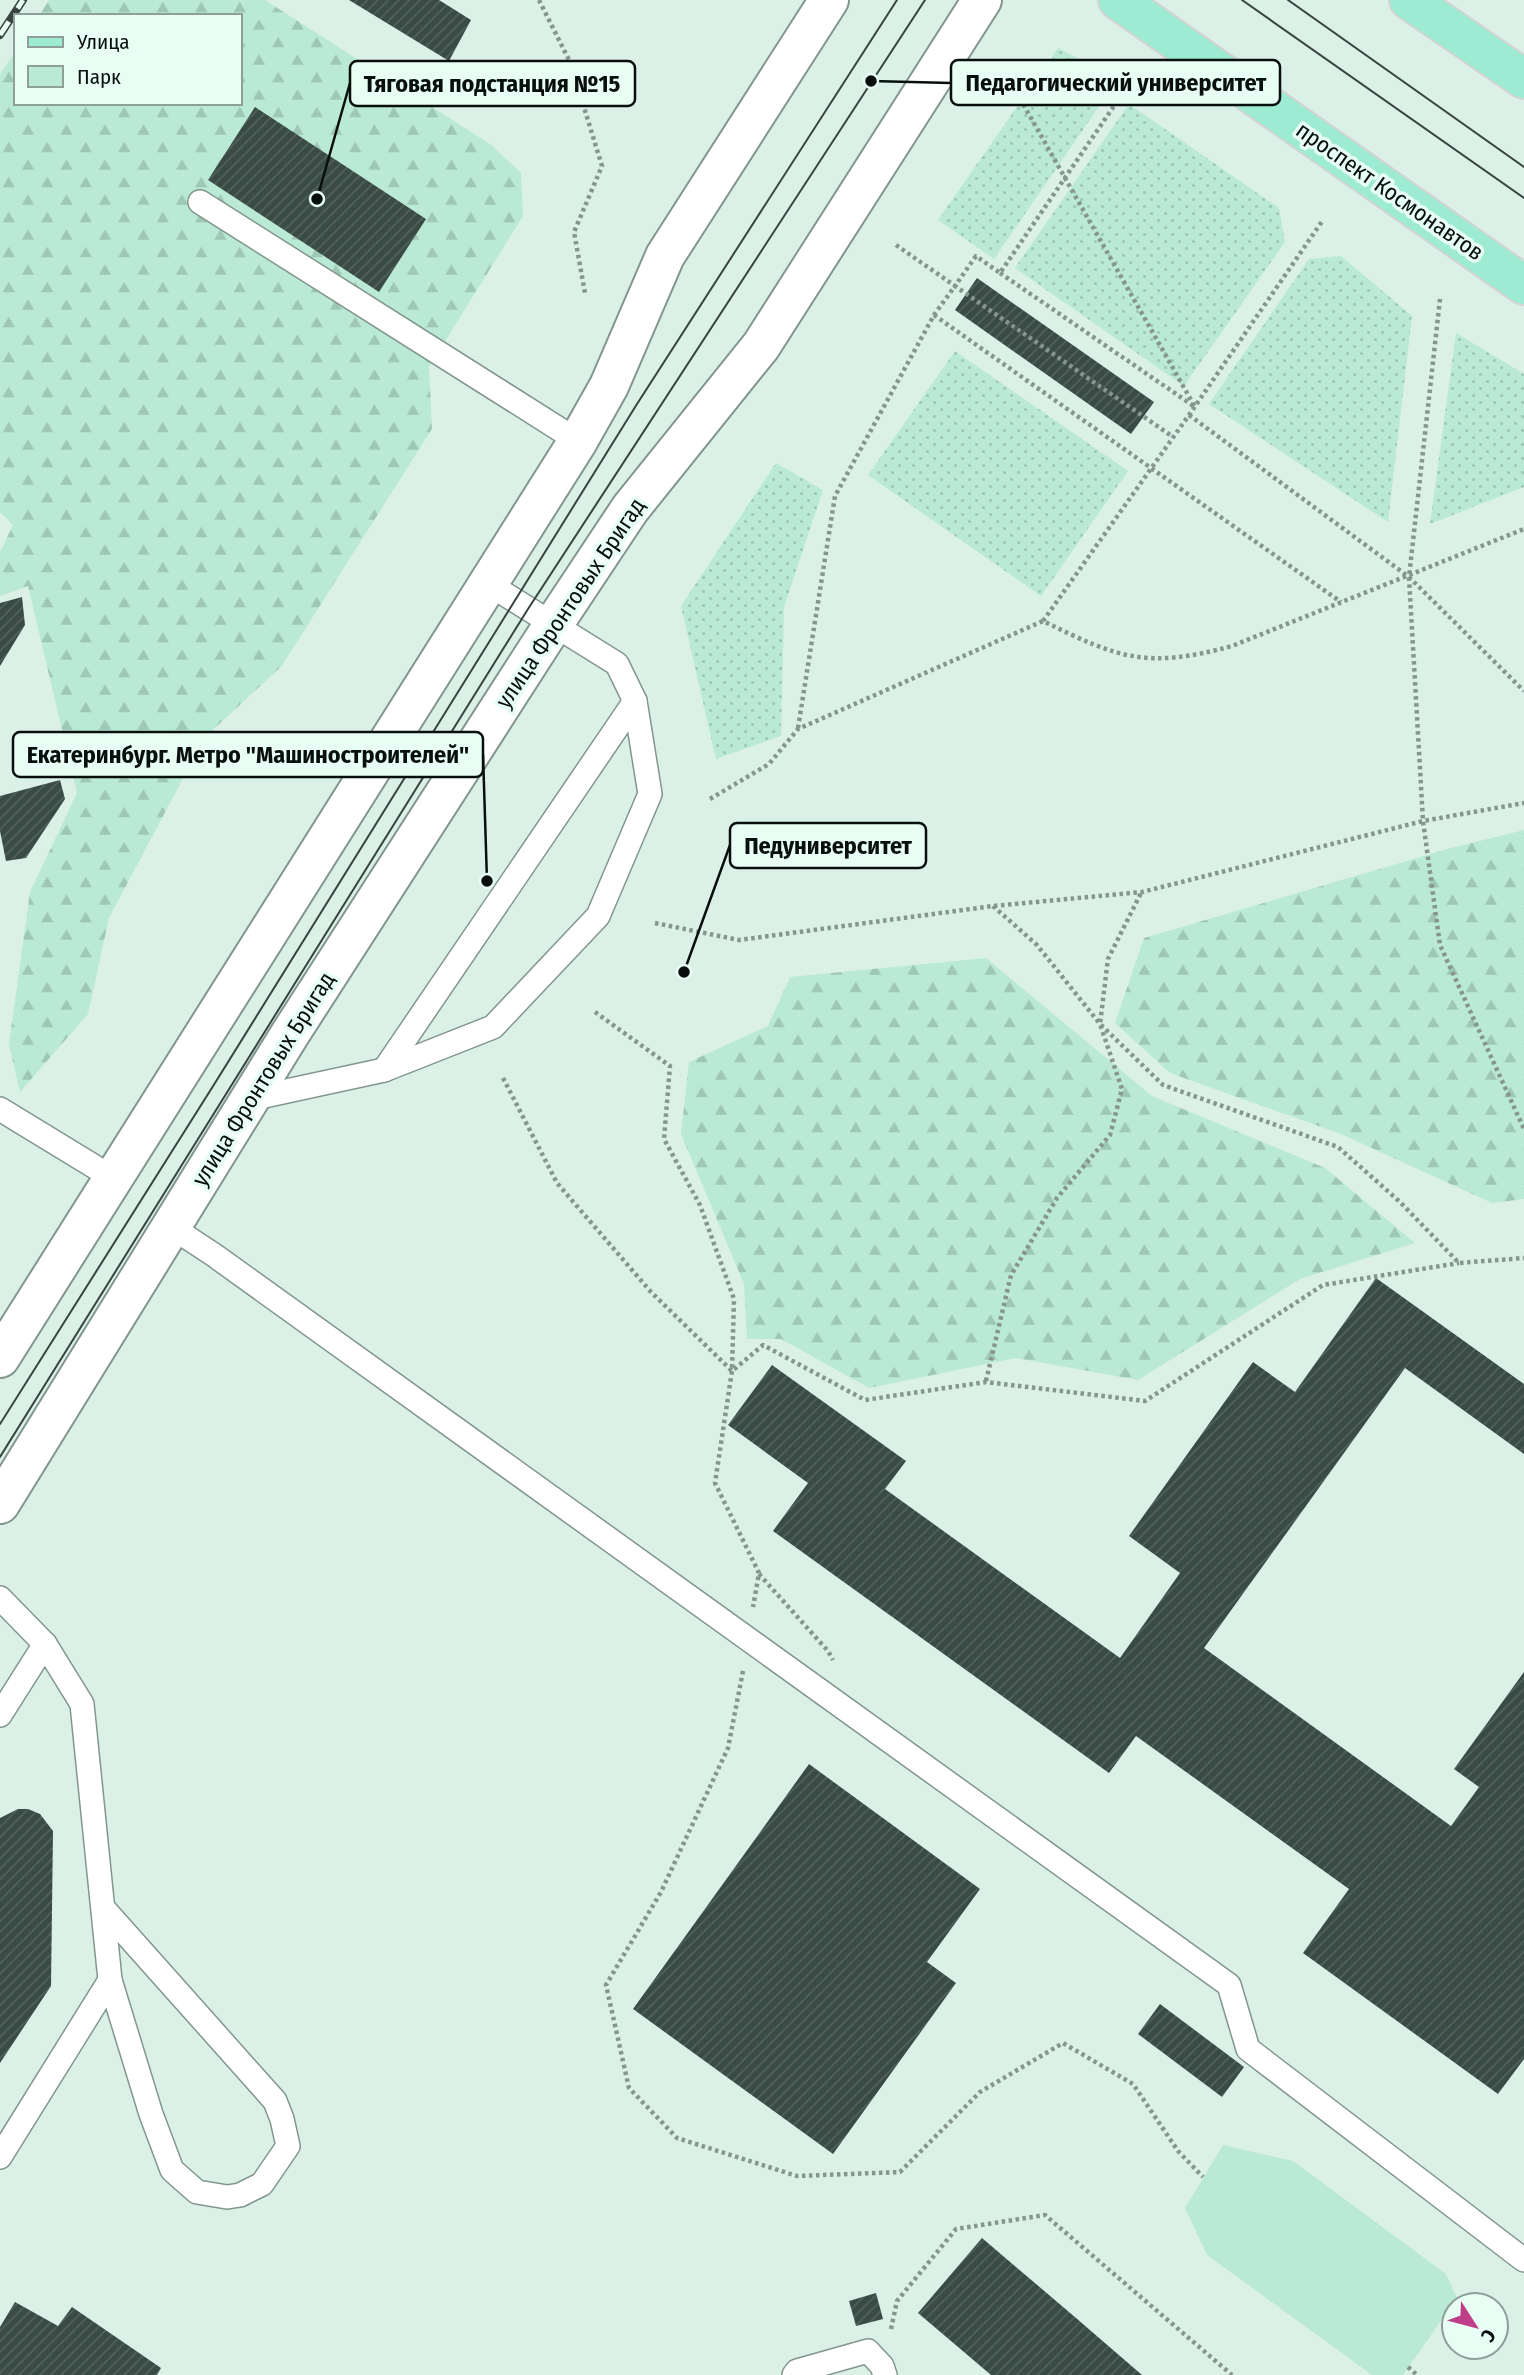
<svg xmlns="http://www.w3.org/2000/svg" width="1524" height="2375" viewBox="0 0 1524 2375" font-family="'Fira Sans Condensed',sans-serif">
<style>
.grass{fill:url(#grass-dots)}
.forest{fill:url(#forest-firs)}
.park{fill:#bae9d6}
.building{fill:url(#building-hatch)}
.lines{fill:none;stroke-linecap:round;stroke-linejoin:round}
.lane-casing{stroke:#82968d;stroke-width:26}
.secondary-casing{stroke:#82968d;stroke-width:42}
.primary-casing{stroke:#d3d4d3;stroke-width:42}
.path{stroke:#86968f;stroke-width:4.5;stroke-dasharray:3.5 3.5;stroke-linecap:butt}
.lane{stroke:#fff;stroke-width:23}
.secondary{stroke:#fff;stroke-width:38}
.primary{stroke:#9debd2;stroke-width:38}
.tram{stroke:#39443f;stroke-width:2}
.rail-casing{stroke:#39443f;stroke-width:8}
.rail{stroke:#e8fef5;stroke-width:5;stroke-dasharray:16;stroke-linecap:butt}
.labels{text-anchor:middle;stroke-width:7;stroke-linejoin:round;paint-order:stroke}
.street-label{font-size:23px;fill:#080f0c;stroke:#e8fef5}
.leader{fill:none;stroke:#080f0c;stroke-width:2.5}
.callout-dot{fill:#080f0c;stroke:#e8fef5;stroke-width:2.5}
.callout{fill:#e8fef5;stroke:#080f0c;stroke-width:2.5}
.callout-label{font-size:24px;text-anchor:middle;font-weight:bold;fill:#080f0c}
</style>
<defs>
<pattern id="grass-dots" width="8" height="8" patternUnits="userSpaceOnUse" patternTransform="scale(1.75)"><rect width="8" height="8" fill="#bae9d6"/><path d="M2 2h.1M6 6h.1" fill="none" stroke="#9ec7b6" stroke-width="1.8" stroke-linecap="round"/></pattern>
<pattern id="forest-firs" width="22" height="20" patternUnits="userSpaceOnUse" patternTransform="scale(1.75)"><rect width="22" height="20" fill="#bae9d6"/><path d="M5 1l3.5 6h-7zM16 11l3.5 6h-7z" fill="#9ec7b6"/></pattern>
<pattern id="building-hatch" width="6" height="6" patternUnits="userSpaceOnUse" patternTransform="scale(1.75)"><rect width="6" height="6" fill="#394b44"/><path d="M-1 1l2-2M0 6l6-6M5 7l2-2" fill="none" stroke="#52615b"/></pattern>
</defs>
<rect width="100%" height="100%" fill="#dbf1e8"/>
<g class="grass">
<path d="M1058 48 1118 79 994 259 938 220Z"/>
<path d="M1129 104 1279 208 1285 242 1184 386 1015 268Z"/>
<path d="M1341 256 1412 316 1388 522 1209 404 1309 259Z"/>
<path d="M1456 333 1524 374V487L1430 524Z"/>
<path d="M955 351 1128 471 1041 596 868 475Z"/>
<path d="M776 463 823 490 784 607 781 736 716 759 681 606Z"/>
</g>
<g class="forest">
<path d="M49 0H265L490 144 521 173 523 216 429 367 432 429 281 667 205 737 109 918 88 1014 20 1092 9 1044 30 892 77 793 28 586 0 596V552L13 525 0 512V74L16 51V103H240V16H39Z"/>
<path d="M1524 830V1199L1492 1203 1341 1134 1170 1073 1115 1023 1144 938 1451 848Z"/>
<path d="M986 958 1152 1096 1325 1168 1415 1243 1300 1279 1138 1380 1016 1358 869 1388 781 1339H747L744 1284 681 1134 689 1062 768 1026 790 977Z"/>
</g>
<path class="park" d="M1223 2145 1293 2161 1446 2274 1457 2298 1403 2375H1372L1207 2255 1185 2208Z"/>
<g class="building">
<path d="M349 0H439L471 20 449 61Z"/>
<path d="M255 107 426 219 379 292 208 180Z"/>
<path d="M977 278 1154 402 1131 434 955 310Z"/>
<path d="M22 597 25 625 0 666V603Z"/>
<path d="M60 780 65 799 26 858 6 861 0 831V796Z"/>
<path d="M1376 1278 1524 1384V1454L1405 1368 1204 1648 1451 1826 1479 1787 1454 1769 1524 1672V2059L1498 2094 1303 1953 1349 1889 1136 1736 1109 1773 773 1531 808 1483 728 1425 772 1365 906 1461 885 1489 1120 1658 1180 1573 1129 1536 1253 1362 1295 1392Z"/>
<path d="M809 1764 980 1889 927 1962 956 1983 833 2154 633 2009Z"/>
<path d="M18 1809H28L40 1814 53 1831 51 1986 0 2063V1818Z"/>
<path d="M1160 2004 1244 2067 1222 2097 1138 2034Z"/>
<path d="M982 2238 1076 2318 1142 2375H991L918 2313Z"/>
<path d="M876 2293 883 2319 856 2326 849 2301Z"/>
<path d="M15 2302 58 2326 72 2307 161 2368 157 2375H0V2327Z"/>
</g>
<g class="lines">
<defs>
<g id="lane">
<path d="M200 202 578 441"/>
<path d="M384 1070 635 701"/>
<path d="M250 1099 384 1070 493 1027 598 916 650 794 635 701 617 664 487 583"/>
<path d="M0 1109 113 1178"/>
<path d="M170 1226 214 1255 1229 1985 1248 2049 1524 2260"/>
<path d="M0 1598 45 1644 82 1704 110 1980 0 2157"/>
<path d="M0 1715 45 1644"/>
<path d="M103 1908 275 2101 282 2119 288 2146 262 2184 240 2195 227 2197 197 2192 172 2170 151 2114 110 1980"/>
<path d="M794 2375 797 2371 868 2351 882 2366 885 2375"/>
</g>
<g id="secondary">
<path d="M0 1358 578 441 609 386 665 256 829 0"/>
<path d="M0 1504 290 1034 553 625 630 509 761 346 982 0"/>
</g>
<g id="primary">
<path d="M1118 0 1524 285"/>
<path d="M1409 0 1524 79"/>
</g>
</defs>
<use href="#lane" class="lane-casing"/>
<use href="#secondary" class="secondary-casing"/>
<use href="#primary" class="primary-casing"/>
<g class="path">
<path d="M539 0 570 62 602 166 574 232 585 293"/>
<path d="M896 245 955 286 976 256 1000 273 1142 65"/>
<path d="M1000 273 1195 407 1006 74"/>
<path d="M1440 299 1409 577 1423 821 1440 945 1524 1129"/>
<path d="M934 315 1341 602"/>
<path d="M1189 415 1409 577 1524 691"/>
<path d="M1043 621 1189 415 1323 220"/>
<path d="M798 728 835 496 934 315 955 286 1173 437"/>
<path d="M710 799 769 764 798 729 1043 621C1120 659 1147 669 1232 646L1524 529"/>
<path d="M993 906 1037 945 1100 1024 1163 1085 1338 1147 1400 1202 1459 1263 1524 1258"/>
<path d="M655 923 739 940 993 906 1142 892 1423 821 1524 803"/>
<path d="M595 1012 670 1066 664 1139 700 1205 734 1299 732 1371 715 1483 759 1573 753 1607"/>
<path d="M503 1078 557 1183 651 1292 732 1371 763 1345 865 1400 986 1382 1145 1401 1323 1285 1459 1263"/>
<path d="M986 1381 1011 1275 1057 1198 1110 1135 1122 1089 1100 1024 1108 959 1141 893"/>
<path d="M759 1574 828 1651 833 1660"/>
<path d="M743 1671 728 1748 661 1892 606 1985 629 2088 677 2138 797 2176 900 2172 980 2092 1063 2043 1133 2084 1178 2151 1203 2177"/>
<path d="M891 2329 897 2301 956 2229 1045 2215 1232 2375"/>
<path d="M1408 2367 1417 2375"/>
</g>
<use href="#lane" class="lane"/>
<use href="#secondary" class="secondary"/>
<use href="#primary" class="primary"/>
<g class="tram">
<path d="M1242 0 1524 198"/>
<path d="M1288 0 1524 167"/>
<path d="M0 1424 215 1083 637 404 897 0"/>
<path d="M0 1457 528 609 925 0"/>
</g>
<defs>
<path id="rail" d="M0 35 23 0"/>
</defs>
<use href="#rail" class="rail-casing"/>
<use href="#rail" class="rail"/>
</g>
<g class="labels">
<g class="street-label">
<text transform="translate(1390 191) rotate(35)" y="8">проспект Космонавтов</text>
<text transform="translate(570 603) rotate(-56)" y="8">улица Фронтовых Бригад</text>
<text transform="translate(263 1079) rotate(-58)" y="8">улица Фронтовых Бригад</text>
</g>
</g>
<path class="leader" d="M871 81L951 83M317 199L350 83M487 881L483 754M684 972L730 845"/>
<g class="callout-dot">
<circle cx="871" cy="81" r="7"/>
<circle cx="317" cy="199" r="7"/>
<circle cx="487" cy="881" r="7"/>
<circle cx="684" cy="972" r="7"/>
</g>
<g class="callout">
<rect x="951" y="60" width="329" height="45" rx="7"/>
<rect x="350" y="61" width="285" height="45" rx="7"/>
<rect x="13" y="732" width="470" height="45" rx="7"/>
<rect x="730" y="823" width="196" height="45" rx="7"/>
</g>
<g class="callout-label">
<text x="1116" y="91">Педагогический университет</text>
<text x="492" y="92">Тяговая подстанция №15</text>
<text x="248" y="763">Екатеринбург. Метро "Машиностроителей"</text>
<text x="828" y="854">Педуниверситет</text>
</g>
<rect x="14" y="14" width="228" height="91" fill="#e8fef5" stroke="#8e9e98" stroke-width="2"/>
<rect x="28" y="37" width="35" height="10" fill="#9debd2" stroke="#8e9e98" stroke-width="2"/>
<text x="77" y="49" font-size="21" fill="#080f0c">Улица</text>
<rect x="28" y="66" width="35" height="21" fill="#bae9d6" stroke="#8e9e98" stroke-width="2"/>
<text x="77" y="84" font-size="21" fill="#080f0c">Парк</text>
<g transform="translate(1475 2326) rotate(126)"><circle r="33" fill="#e8fef5" stroke="#8e9e98" stroke-width="2"/>
<path d="M0-5L12 26L0 18L-12 26Z" fill="#bf3e89"/>
<text y="-10" font-size="19" font-weight="bold" text-anchor="middle" fill="#080f0c">С</text>
</g>
</svg>
